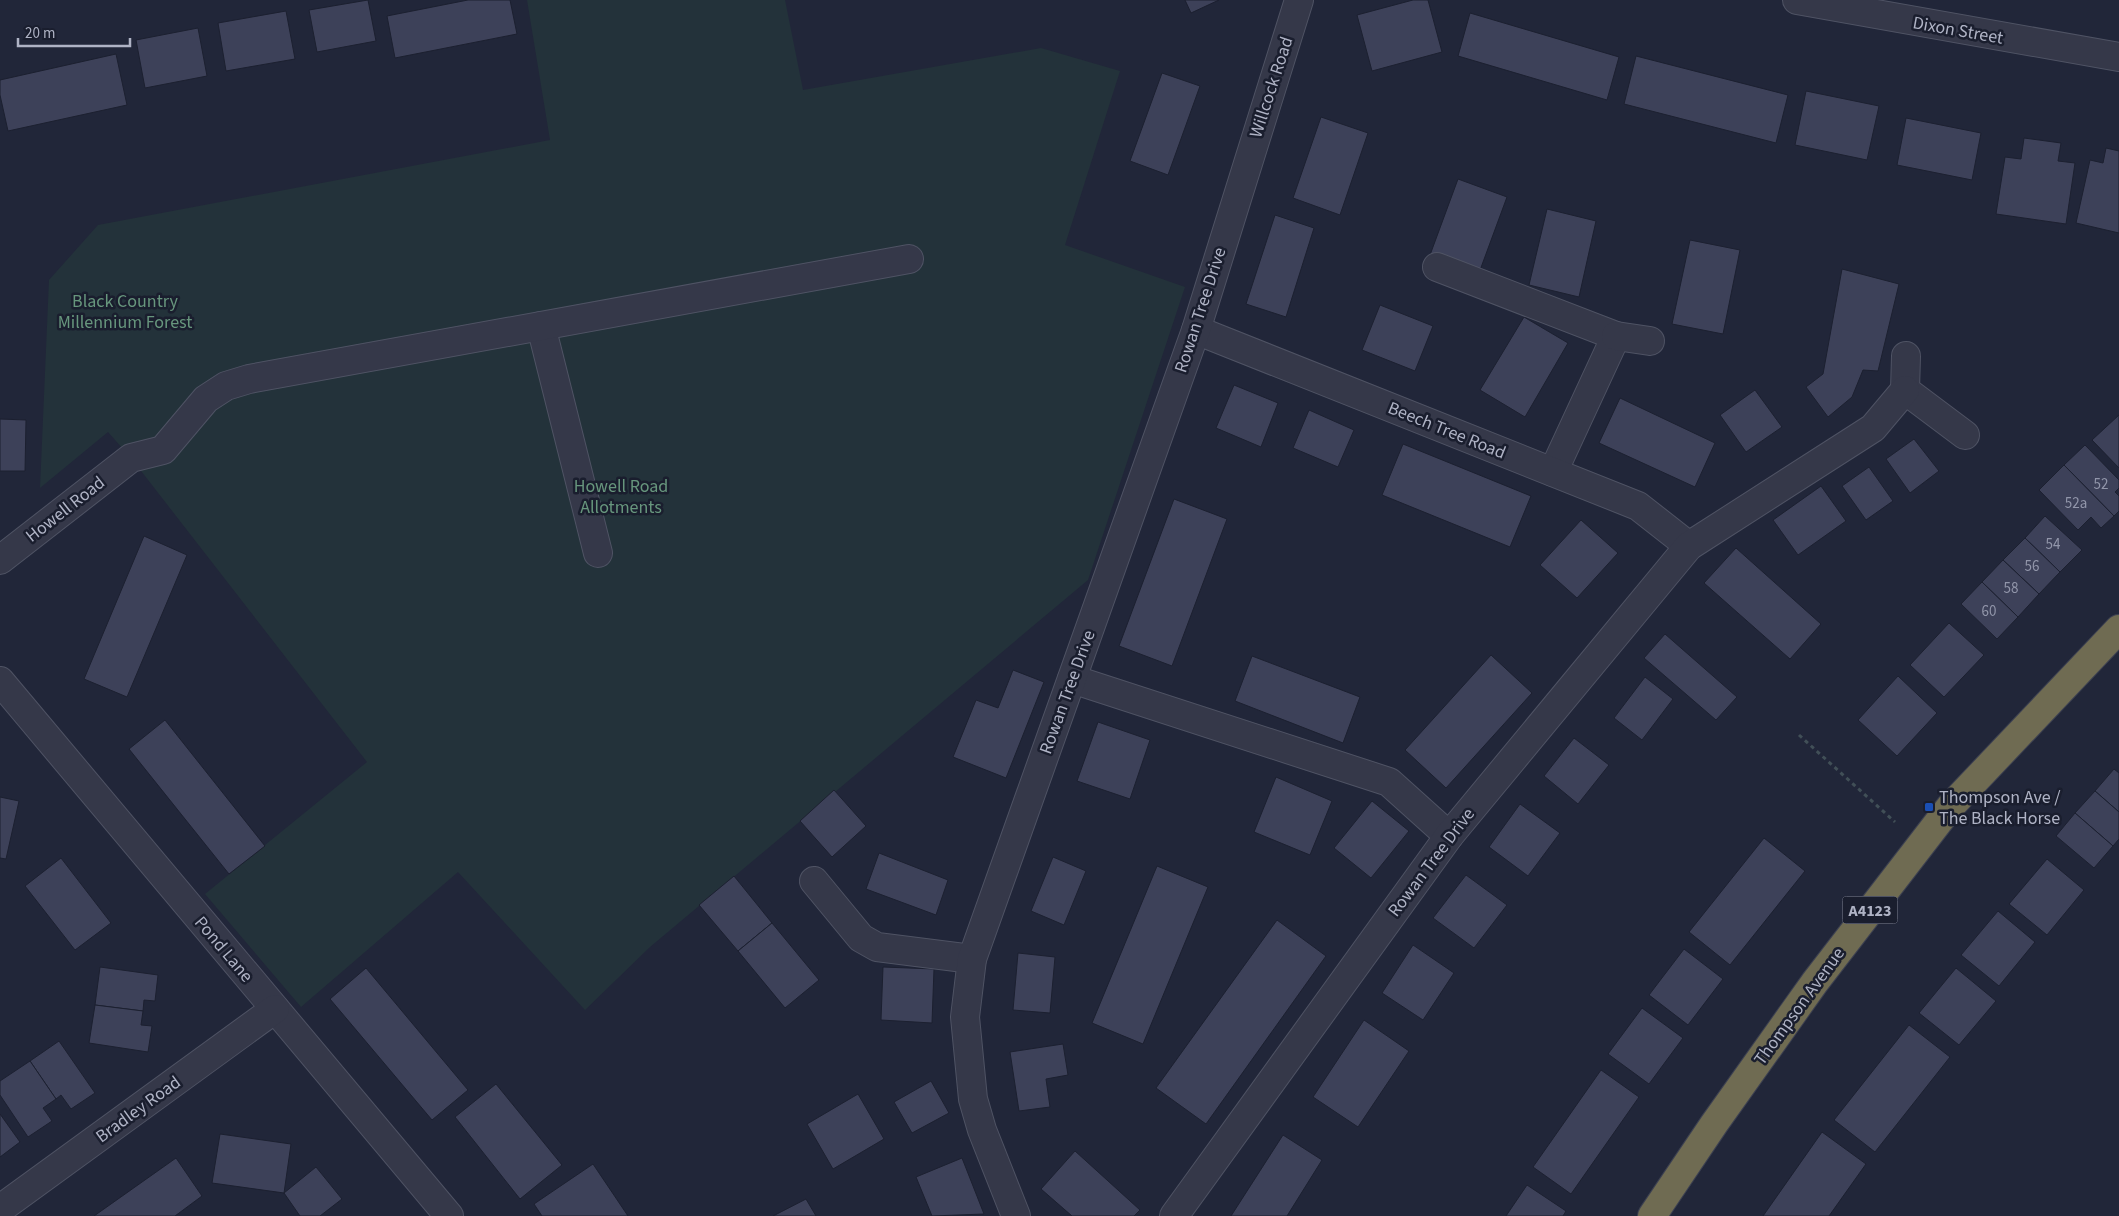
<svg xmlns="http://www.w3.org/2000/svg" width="2119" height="1216" viewBox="0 0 2119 1216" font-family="'Source Sans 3',sans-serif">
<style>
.green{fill:#23323a}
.building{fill:#3d4159;stroke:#1c2030}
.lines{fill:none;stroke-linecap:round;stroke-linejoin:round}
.minor-casing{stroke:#4f5364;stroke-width:30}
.highway-casing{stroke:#3c4051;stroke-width:30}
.path{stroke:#414f57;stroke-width:3;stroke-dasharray:4 4;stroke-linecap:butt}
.minor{stroke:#353849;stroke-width:28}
.highway{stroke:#6f6b52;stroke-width:28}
.transit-dot{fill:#1a4fb4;stroke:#1a1e2e;stroke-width:2}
.labels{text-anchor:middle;stroke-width:5;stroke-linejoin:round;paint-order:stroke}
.number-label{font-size:15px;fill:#9296aa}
.shield{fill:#1a1e2e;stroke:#828698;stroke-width:1}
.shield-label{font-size:16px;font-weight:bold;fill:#afb3c5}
.street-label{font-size:18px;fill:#afb3c5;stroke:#1a1e2e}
.park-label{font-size:18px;fill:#67967d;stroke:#1a1e2e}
.poi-label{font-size:18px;fill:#afb3c5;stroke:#1a1e2e;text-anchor:start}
</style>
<rect width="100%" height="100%" fill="#212639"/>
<path class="green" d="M527 0H785L803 90 1041 48 1120 71 1065 245 1185 287 1088 580 650 947 585 1010 458 872 301 1007 205 894 367 762 131 458 108 432 40 488 49 280 98 225 550 140Z"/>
<g class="building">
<path d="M368 0 376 41 317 52 309 10Z"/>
<path d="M468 0H510L517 34 395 58 387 16Z"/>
<path d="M1185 0H1219L1191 13Z"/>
<path d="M1413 0H1428L1442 52 1372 71 1357 15Z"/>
<path d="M286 11 295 59 226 71 218 23Z"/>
<path d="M1470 13 1619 57 1607 100 1458 56Z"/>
<path d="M198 28 207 76 145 88 136 40Z"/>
<path d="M116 54 127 105 8 131 0 95V80Z"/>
<path d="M1636 56 1788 95 1776 143 1624 104Z"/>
<path d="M1162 73 1200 86 1168 175 1130 161Z"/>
<path d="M1806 91 1879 106 1867 160 1795 145Z"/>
<path d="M1321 117 1368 133 1340 215 1293 198Z"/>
<path d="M1906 118 1981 133 1972 180 1897 165Z"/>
<path d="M2024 138 2061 143 2058 161 2075 163 2066 224 1996 214 2005 157 2021 159Z"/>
<path d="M2106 148 2119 151V233L2076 223 2090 160 2103 163Z"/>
<path d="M1458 179 1507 197 1479 273 1430 255Z"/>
<path d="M1547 209 1596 221 1579 297 1529 285Z"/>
<path d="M1275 215 1314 228 1286 317 1246 304Z"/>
<path d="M1690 240 1740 250 1723 334 1672 324Z"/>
<path d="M1842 269 1899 284 1878 371 1863 370 1852 397 1828 417 1806 387 1823 374Z"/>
<path d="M1380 305 1433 326 1415 371 1362 350Z"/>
<path d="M1524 317 1568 343 1525 417 1480 390Z"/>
<path d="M1234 385 1278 403 1261 447 1216 428Z"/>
<path d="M1755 390 1782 427 1746 452 1720 415Z"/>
<path d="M1620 398 1715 443 1695 487 1599 443Z"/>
<path d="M1309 410 1354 430 1338 467 1293 448Z"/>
<path d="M2119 415V468L2092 440Z"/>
<path d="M0 419 26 420 25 471H0Z"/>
<path d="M1914 439 1939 471 1910 493 1886 459Z"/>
<path d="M1403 444 1531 496 1510 547 1382 495Z"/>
<path d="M2085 445 2119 480V488L2115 492 2119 496V511L2114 516 2064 465Z"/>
<path d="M2064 465 2114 516 2101 528 2091 517 2078 530 2039 490Z"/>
<path d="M1869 467 1893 501 1866 520 1842 486Z"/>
<path d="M1821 486 1846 521 1798 555 1773 520Z"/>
<path d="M1174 499 1227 519 1172 666 1119 646Z"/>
<path d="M2045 516 2082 550 2060 572 2025 538Z"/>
<path d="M1581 520 1618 553 1577 598 1540 565Z"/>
<path d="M144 536 187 555 127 697 84 679Z"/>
<path d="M2025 538 2060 572 2039 594 2003 560Z"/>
<path d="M1736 548 1821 624 1790 659 1704 583Z"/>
<path d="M2003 560 2039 594 2018 617 1982 582Z"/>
<path d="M1982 582 2018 617 1997 639 1961 604Z"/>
<path d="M1949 623 1984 655 1944 697 1910 665Z"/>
<path d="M1665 634 1737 697 1716 720 1644 658Z"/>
<path d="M1491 655 1532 693 1446 788 1405 750Z"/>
<path d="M1252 656 1360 697 1343 743 1235 701Z"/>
<path d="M1013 670 1044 682 1006 778 953 757 976 700 998 708Z"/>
<path d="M1898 676 1937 713 1897 756 1858 720Z"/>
<path d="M1645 677 1673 699 1642 740 1614 718Z"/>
<path d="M165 720 265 846 229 874 129 749Z"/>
<path d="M1098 722 1150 740 1130 799 1077 781Z"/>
<path d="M1574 738 1609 765 1578 804 1544 776Z"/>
<path d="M2114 769 2119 773V812L2095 791Z"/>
<path d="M1276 777 1332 801 1310 855 1254 832Z"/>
<path d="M834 790 866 826 832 857 800 821Z"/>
<path d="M2095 791 2119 812V839L2113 846 2075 813Z"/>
<path d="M0 797 19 801 6 859 0 858Z"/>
<path d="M1372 801 1409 831 1371 878 1334 848Z"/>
<path d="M1520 804 1560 833 1528 876 1489 847Z"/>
<path d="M2075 813 2113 846 2094 868 2056 836Z"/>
<path d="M1764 838 1805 871 1730 965 1689 932Z"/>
<path d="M879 853 948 880 936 915 866 889Z"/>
<path d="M1053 857 1086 871 1064 925 1031 911Z"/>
<path d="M61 858 111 923 75 950 25 886Z"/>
<path d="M2047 859 2084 890 2047 935 2009 904Z"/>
<path d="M1157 866 1208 887 1143 1044 1092 1023Z"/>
<path d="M1466 875 1507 905 1474 948 1433 918Z"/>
<path d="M734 876 772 923 738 951 699 905Z"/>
<path d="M1998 911 2035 942 1999 986 1961 955Z"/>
<path d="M1277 920 1326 956 1206 1124 1156 1088Z"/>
<path d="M772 923 819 980 785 1008 738 951Z"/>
<path d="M1413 945 1454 973 1423 1020 1382 993Z"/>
<path d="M1684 949 1723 979 1688 1025 1649 995Z"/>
<path d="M1018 953 1055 957 1050 1013 1013 1010Z"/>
<path d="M100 967 158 975 155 1001 144 1000 143 1011 95 1005Z"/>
<path d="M883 967 934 969 932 1023 881 1020Z"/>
<path d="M366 968 468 1090 432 1120 330 999Z"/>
<path d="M1956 968 1996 1001 1959 1045 1919 1013Z"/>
<path d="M95 1005 143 1011 141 1025 152 1026 148 1052 89 1043Z"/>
<path d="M1642 1008 1683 1038 1649 1084 1608 1054Z"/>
<path d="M1364 1020 1409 1051 1358 1127 1313 1097Z"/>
<path d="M1909 1025 1950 1057 1875 1152 1834 1120Z"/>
<path d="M59 1041 95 1093 71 1109 61 1095 56 1099 30 1061Z"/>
<path d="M1063 1044 1068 1075 1046 1079 1050 1107 1019 1111 1010 1052Z"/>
<path d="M30 1061 56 1099 43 1108 52 1121 28 1137 0 1095V1081Z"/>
<path d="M1601 1070 1639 1097 1571 1194 1533 1167Z"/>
<path d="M931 1081 949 1113 912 1133 894 1102Z"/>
<path d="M496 1084 562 1165 520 1199 455 1117Z"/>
<path d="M858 1094 884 1139 833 1169 807 1124Z"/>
<path d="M0 1114 20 1142 0 1157Z"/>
<path d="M1822 1132 1866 1164 1829 1216H1763Z"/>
<path d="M220 1134 291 1144 284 1193 212 1183Z"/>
<path d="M1283 1135 1322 1160 1287 1216H1231Z"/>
<path d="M1075 1151 1140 1210 1134 1216H1072L1041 1189Z"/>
<path d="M176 1158 202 1196 175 1216H94Z"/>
<path d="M962 1158 984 1214 932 1216 916 1177Z"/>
<path d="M593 1164 628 1216H542L534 1204Z"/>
<path d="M316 1167 342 1199 320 1216H300L284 1193Z"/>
<path d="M1527 1185 1566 1211 1563 1216H1506Z"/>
<path d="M806 1199 816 1216H773Z"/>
</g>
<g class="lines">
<defs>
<g id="minor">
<path d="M1797 0 2119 57"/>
<path d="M1437 267 1616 336 1553 472"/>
<path d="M541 326 598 553"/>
<path d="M1196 330 1638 506 1689 546"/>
<path d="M1616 336 1650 341"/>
<path d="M1906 356 1905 390 1965 435"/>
<path d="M0 560 131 458 163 450 206 399 226 386 249 379 909 259"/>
<path d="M1072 679 1389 782 1449 836"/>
<path d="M0 681 449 1216"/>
<path d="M814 881 861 938 877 947 972 959"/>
<path d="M0 1209 275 1009"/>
<path d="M1016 1216 982 1130 973 1099 965 1017 972 959 1196 330 1299 0"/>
<path d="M1174 1216 1449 836 1689 546 1873 428 1905 390"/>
</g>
<path id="highway" d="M1652 1216 1714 1124 1815 982 1950 807 2119 629"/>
</defs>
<use href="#minor" class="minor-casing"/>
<use href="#highway" class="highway-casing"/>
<path class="path" d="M1799 735 1895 822"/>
<use href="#minor" class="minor"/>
<use href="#highway" class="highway"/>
</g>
<rect class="transit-dot" x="1924" y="802" width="10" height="10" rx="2.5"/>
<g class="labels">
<g class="number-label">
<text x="2101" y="489">52</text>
<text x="2076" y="508">52a</text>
<text x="2053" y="549">54</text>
<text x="2032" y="571">56</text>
<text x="2011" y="593">58</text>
<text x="1989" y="616">60</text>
</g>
<rect class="shield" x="1842.5" y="896.5" width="55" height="27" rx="4"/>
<g class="shield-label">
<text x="1870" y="916">A4123</text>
</g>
<g class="street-label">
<text transform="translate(1958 30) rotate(10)" y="6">Dixon Street</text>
<text transform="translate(1271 87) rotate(-72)" y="6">Willcock Road</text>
<text transform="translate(1200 310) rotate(-72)" y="6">Rowan Tree Drive</text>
<text transform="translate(1447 430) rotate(22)" y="6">Beech Tree Road</text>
<text transform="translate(65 509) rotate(-38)" y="6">Howell Road</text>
<text transform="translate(1067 692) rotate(-70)" y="6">Rowan Tree Drive</text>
<text transform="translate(1431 862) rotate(-53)" y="6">Rowan Tree Drive</text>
<text transform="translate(224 949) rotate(50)" y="6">Pond Lane</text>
<text transform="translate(1799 1006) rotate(-54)" y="6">Thompson Avenue</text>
<text transform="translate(138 1109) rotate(-36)" y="6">Bradley Road</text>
</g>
<g class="park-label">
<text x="125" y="307">Black Country<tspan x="125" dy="21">Millennium Forest</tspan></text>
<text x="621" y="492">Howell Road<tspan x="621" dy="21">Allotments</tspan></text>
</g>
<g class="poi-label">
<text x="1939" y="803">Thompson Ave /<tspan x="1939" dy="21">The Black Horse</tspan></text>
</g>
</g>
<path d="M18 38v8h112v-8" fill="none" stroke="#afb3c5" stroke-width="2.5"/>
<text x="25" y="38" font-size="15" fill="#afb3c5" stroke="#1a1e2e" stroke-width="4" paint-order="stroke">20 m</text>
</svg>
